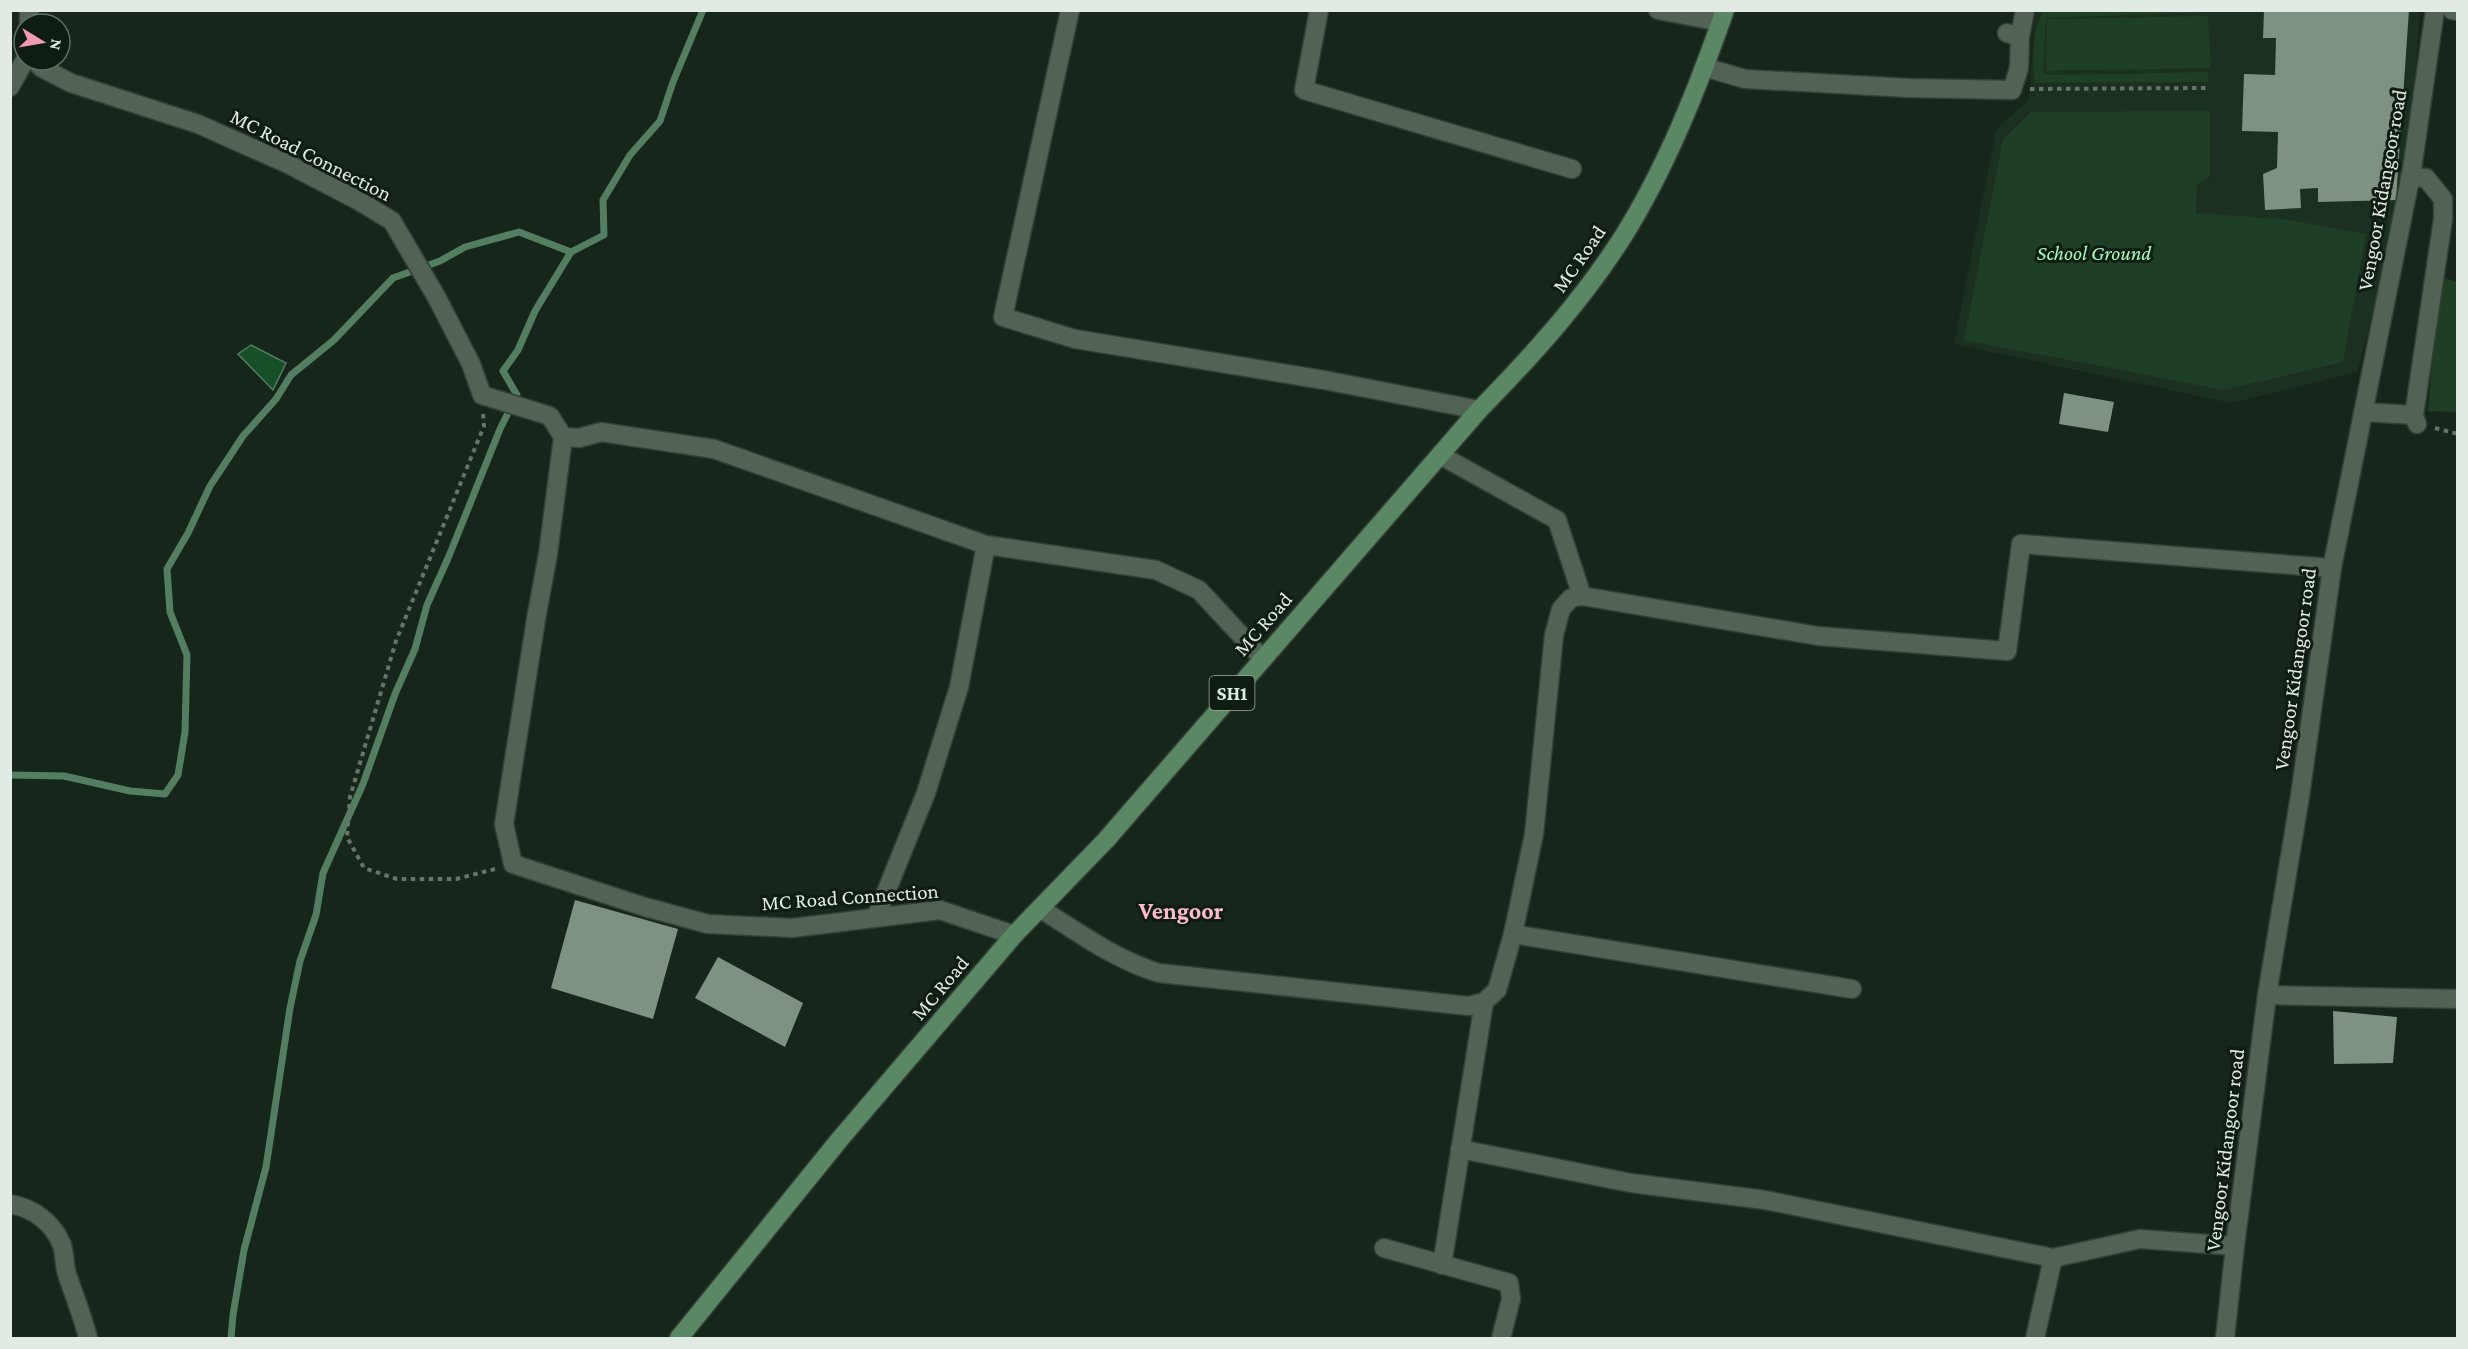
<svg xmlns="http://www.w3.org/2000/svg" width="2468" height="1349" viewBox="0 0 2468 1349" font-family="'Crimson Pro',serif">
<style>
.built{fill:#1b3020}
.green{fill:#1f3e26}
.water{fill:#174f29;stroke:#547e61;stroke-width:1.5}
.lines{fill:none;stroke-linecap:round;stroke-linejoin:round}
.stream{stroke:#547e61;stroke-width:7}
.building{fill:#7f9182}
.minor-casing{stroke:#343f36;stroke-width:21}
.major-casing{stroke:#343f36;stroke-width:21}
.path{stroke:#66746a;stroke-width:4;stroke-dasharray:4.5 4.5;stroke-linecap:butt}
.minor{stroke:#526255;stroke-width:18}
.major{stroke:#5a8865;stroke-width:18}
.labels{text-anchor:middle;stroke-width:6;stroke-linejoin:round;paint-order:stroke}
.shield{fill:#0e1c11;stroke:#a2ada4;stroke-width:1.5}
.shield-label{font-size:20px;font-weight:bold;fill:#e1ebe3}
.street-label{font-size:21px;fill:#e1ebe3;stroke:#0e1c11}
.park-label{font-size:21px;font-style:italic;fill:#a9fabb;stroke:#0e1c11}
.quarter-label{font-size:24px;font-weight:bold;fill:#ffbccf;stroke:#0e1c11}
</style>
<rect width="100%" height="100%" fill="#17261b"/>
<path class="built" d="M2035 11H2420L2412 120 2401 215 2357 372 2231 403 1954 344 1996 130 2029 99Z"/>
<g class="green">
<path d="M2044 11H2208V12L2046 18 2043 72 2049 75 2208 72V82L2035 83C2032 67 2033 23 2044 11Z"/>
<path d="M2208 16 2211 68 2046 71 2047 19Z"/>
<path d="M2210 111V176L2197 185 2196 213 2283 219 2366 234 2343 362 2224 390 1964 340 2003 139 2031 112Z"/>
<path d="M2443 278 2457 282V412L2428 411 2435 328Z"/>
</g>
<path class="water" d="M251 345 286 363 273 390 238 354Z"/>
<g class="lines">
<g class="stream">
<path d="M10 775 64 776 130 791 165 794 178 775 185 732 187 655 170 612 167 569 188 533 210 486 243 436 276 399 291 375 334 340 393 278 440 261 465 247 519 232 571 252 604 235 603 200 630 155 660 121 673 82 703 10"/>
<path d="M231 1338 233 1315 244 1250 266 1167 290 1008 300 961 316 915 323 873 363 784 395 694 415 649 427 605 449 556 500 429 517 395 503 371 518 350 535 311 571 252"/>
</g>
</g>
<g class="building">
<path d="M2264 10H2409L2396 200 2318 202V188L2300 189 2301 208 2265 210 2263 174 2277 168 2278 132 2242 131 2244 74 2275 75 2276 38H2263Z"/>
<path d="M2064 393 2114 402 2108 432 2059 424Z"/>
<path d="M575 900 678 929 653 1019 551 988Z"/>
<path d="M718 957 803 1003 785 1047 695 998Z"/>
<path d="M2333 1011 2397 1017 2393 1063 2334 1064Z"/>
</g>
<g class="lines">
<defs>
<g id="minor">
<path d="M1070 10 1003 317 1075 339 1324 380 1479 410"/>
<path d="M1319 10 1304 90 1572 169"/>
<path d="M1658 10 1721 22"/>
<path d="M2452 10 2458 11"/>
<path d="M29 24V10"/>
<path d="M2020 37 2025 10"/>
<path d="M34 60 42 68 71 83 198 124 288 164 359 201 392 221 437 298 471 364 482 395 550 416 563 437 548 554 536 619 504 824 513 864 645 907 708 924 792 928 940 910 1014 935"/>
<path d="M1704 67 1745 79 1909 88 2012 90 2019 68 2020 37 2007 33"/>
<path d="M10 87 25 60"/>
<path d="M2410 177 2426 178 2443 199V219L2414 415"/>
<path d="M2363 412 2414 415 2417 424"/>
<path d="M563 437 579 438 601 432 714 449 986 545 1156 570 1199 590 1263 659"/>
<path d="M1440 455 1557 520 1582 596"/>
<path d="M1041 909C1079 933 1116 960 1159 973L1469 1006 1484 1002 1497 990 1513 934 1534 834 1554 635 1561 609 1571 598 1582 596 1818 636 2007 651 2021 544 2332 568"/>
<path d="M876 917 926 793 959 687 986 545"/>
<path d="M1513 934 1852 989"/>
<path d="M2267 995 2458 999"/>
<path d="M1460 1149 1631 1183 1765 1200 2053 1258 2140 1239 2235 1246"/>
<path d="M10 1204C34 1208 53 1223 62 1245 65 1255 64 1267 68 1277 75 1298 83 1317 88 1338"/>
<path d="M1384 1248 1509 1283 1511 1299 1501 1338"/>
<path d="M1442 1265 1484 1002"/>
<path d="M2035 1338 2053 1258"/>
<path d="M2225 1338 2235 1246 2267 995 2300 796 2332 568 2412 169 2435 10"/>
</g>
<path id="major" d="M679 1338 840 1139 1014 935 1106 840 1479 410C1532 356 1583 300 1624 235 1667 166 1698 87 1725 10"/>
</defs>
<use href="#minor" class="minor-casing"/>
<use href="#major" class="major-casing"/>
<g class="path">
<path d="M2030 89 2209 88"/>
<path d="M483 414 484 426 396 641 350 797 347 837 364 868 397 879H456L495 869"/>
<path d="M2435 428 2458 434"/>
</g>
<use href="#minor" class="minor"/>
<use href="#major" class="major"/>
</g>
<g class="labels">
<rect class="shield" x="1209.5" y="676" width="45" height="34" rx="4.5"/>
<g class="shield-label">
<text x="1232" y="700">SH1</text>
</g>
<g class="street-label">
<text transform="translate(311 155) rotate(27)" y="7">MC Road Connection</text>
<text transform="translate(2382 190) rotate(-80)" y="7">Vengoor Kidangoor road</text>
<text transform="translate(1579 259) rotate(-55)" y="7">MC Road</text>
<text transform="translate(1263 624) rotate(-49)" y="7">MC Road</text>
<text transform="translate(2295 669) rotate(-82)" y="7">Vengoor Kidangoor road</text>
<text transform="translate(850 897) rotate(-4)" y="7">MC Road Connection</text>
<text transform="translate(940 988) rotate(-50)" y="7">MC Road</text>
<text transform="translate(2225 1150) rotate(-83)" y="7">Vengoor Kidangoor road</text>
</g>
<g class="park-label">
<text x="2094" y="260">School Ground</text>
</g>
<g class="quarter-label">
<text x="1181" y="919">Vengoor</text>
</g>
</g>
<rect width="2468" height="1349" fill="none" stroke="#e1ebe3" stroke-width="24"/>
<g transform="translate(42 42) rotate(101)"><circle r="28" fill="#0e1c11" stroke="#626f65" stroke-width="1.5"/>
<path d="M0-4.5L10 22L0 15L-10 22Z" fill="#f19ab4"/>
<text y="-9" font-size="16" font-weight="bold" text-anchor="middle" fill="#e1ebe3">N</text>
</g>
</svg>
